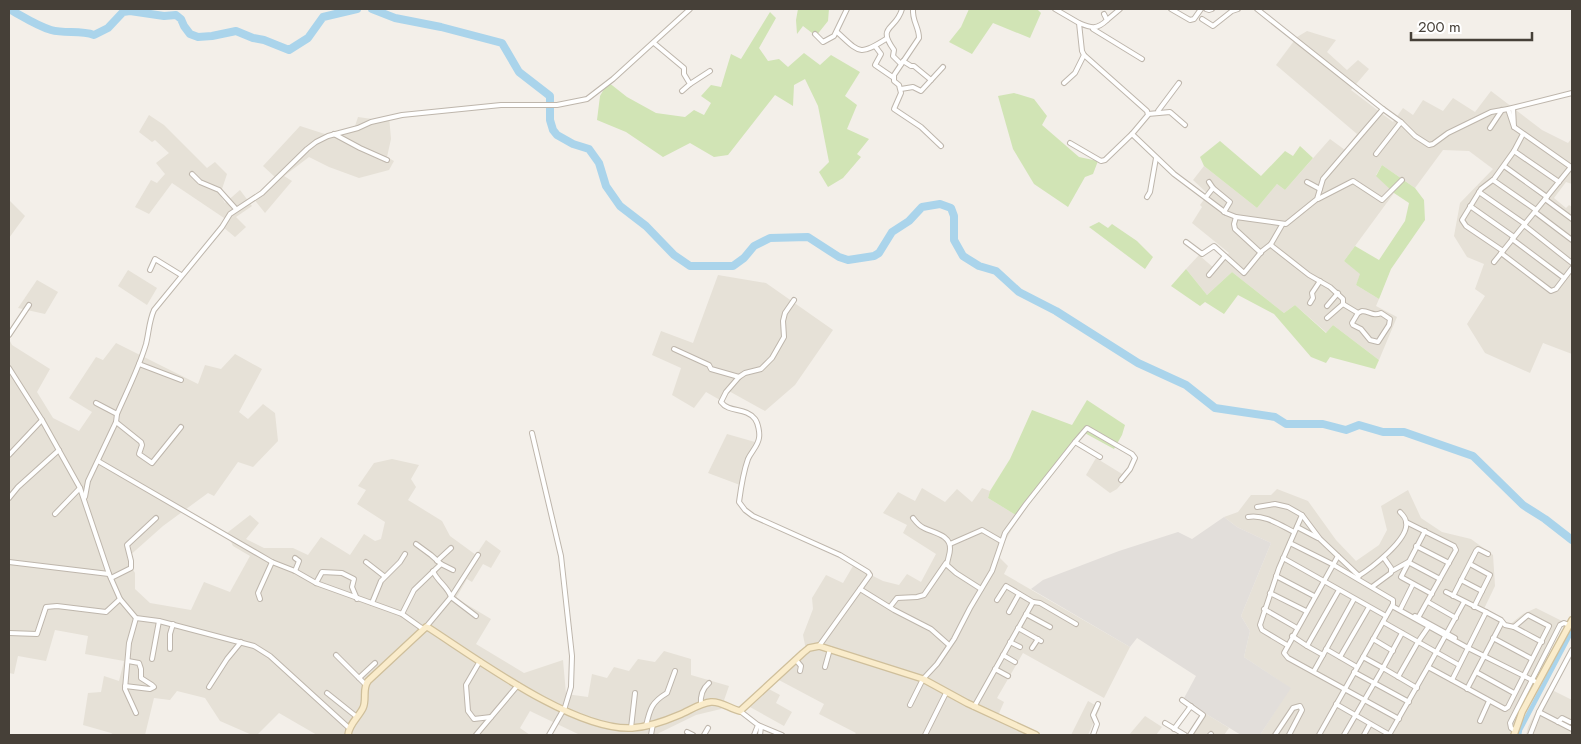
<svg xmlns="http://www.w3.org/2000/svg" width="1581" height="744" viewBox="0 0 1581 744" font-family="Jost,sans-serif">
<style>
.residential{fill:#e6e1d7}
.industrial{fill:#e2deda}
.green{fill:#d1e4b5}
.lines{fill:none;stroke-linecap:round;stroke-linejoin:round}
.canal{stroke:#aad4eb;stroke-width:4.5}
.river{stroke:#aad4eb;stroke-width:8}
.street-casing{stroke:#beb6ac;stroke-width:6}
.secondary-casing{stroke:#cfbf9b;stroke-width:8}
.street{stroke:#fff;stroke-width:4}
.secondary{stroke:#faeccb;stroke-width:5.5}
</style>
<rect width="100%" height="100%" fill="#f3efe9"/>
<g class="residential">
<path d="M1307 31 1336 40 1327 52 1347 70 1358 60 1369 69 1351 90 1393 122 1403 108 1413 115 1423 100 1443 111 1453 98 1475 112 1491 91 1542 130 1568 143 1572 138V184L1566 182 1554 198 1566 208 1569 205 1572 207V354L1543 343 1530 373 1485 353 1467 324 1485 296 1475 289 1484 264 1467 257 1454 236 1460 203 1493 169 1469 151 1443 150 1415 188 1382 165 1376 175 1394 193 1344 261 1361 274 1356 285 1379 299 1376 306 1397 317 1379 360 1333 325 1327 333 1295 305 1284 313 1232 272 1207 295 1186 269 1199 255 1215 269 1229 253 1192 223 1202 207 1200 205 1208 194 1193 180 1204 166 1257 208 1277 184 1285 190 1330 139 1345 150 1357 134 1276 65 1297 37Z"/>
<path d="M149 115 164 125 207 168 215 162 227 174 220 195 225 203 240 190 252 206 236 217 246 227 235 237 223 227 227 220 172 183 149 214 135 207 151 180 157 183 165 174 156 163 169 153 155 140 152 142 139 132Z"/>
<path d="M389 116 391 139 387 157 394 161 389 170 359 178 329 167 309 157 284 176 292 181 265 213 253 198 276 178 263 166 300 126 328 135 355 126 358 117 372 119Z"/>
<path d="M9 200 25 216 9 238Z"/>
<path d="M128 270 157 288 147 305 118 286Z"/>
<path d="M718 275 766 283 833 330 795 385 765 411 727 390 720 400 706 392 694 408 672 395 681 368 652 355 661 331 693 343Z"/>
<path d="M37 280 58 292 45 314 18 308Z"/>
<path d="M9 339 12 345 50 369 37 392 53 418 79 431 92 412 69 398 96 357 103 360 116 343 198 384 205 365 221 369 235 354 262 369 239 412 248 419 263 404 275 413 278 441 253 467 238 462 214 496 208 493 163 526 127 558 135 573V589L150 603 191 610 204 582 230 592 250 556 233 546 227 533 250 515 259 523 246 539 264 548H293L308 555 321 537 350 555 364 534 375 541 381 539 385 522 357 504 366 490 358 486 374 463 392 459 419 465 411 479 416 487 408 500 442 521 450 536 476 555 486 540 501 551 491 568 483 564 472 582 467 579 456 598 491 619 476 644 524 673 563 660 566 694 588 697 592 674 607 678 614 667 629 671 638 659 655 662 664 651 691 659V675L729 686 721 709 696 715 659 733 657 735H580L530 711 520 728 530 735H317L279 713 257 735H252L220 721 205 698 177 691 170 700 154 698 145 735H114L111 733 83 725 88 693 101 692 104 676 119 681 124 661 85 654 88 636 55 630 46 661 18 656 14 674 9 673Z"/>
<path d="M727 434 755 442 740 485 708 473Z"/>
<path d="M1096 458 1127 477 1117 489 1110 493 1086 475Z"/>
<path d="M922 488 945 502 957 489 972 502 982 488 990 491 988 498 1019 517 997 555 1008 566 1004 574 1130 647 1104 698 1023 653 997 698 1004 702 996 720 1032 735H854L856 733 819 714 824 704 777 679 806 650 803 635 813 609 812 598 826 575 843 583 853 566 883 581 899 585 907 574 921 582 936 554 903 533 907 525 883 513 898 492 915 501Z"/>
<path d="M1277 489 1308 501 1336 540 1356 561 1379 545 1387 530 1381 506 1408 490 1421 518 1442 532 1471 539 1493 555 1495 586 1482 613 1508 626 1523 614 1536 608 1562 621 1521 720 1516 735H1260L1290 688 1244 657 1250 631 1241 616 1271 543 1237 527 1224 517 1238 512 1251 495H1271Z"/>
<path d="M767 688 780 695 776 703 792 712 784 726 750 707Z"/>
<path d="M1548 688 1572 700V735H1526L1528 727Z"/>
<path d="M1088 701 1100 708 1088 735H1071Z"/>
<path d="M1203 712 1229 728 1224 735H1189Z"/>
<path d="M1145 716 1162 727 1156 735H1129Z"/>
</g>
<path class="industrial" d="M1224 517 1237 527 1271 543 1241 616 1250 631 1244 657 1291 688 1260 735H1241L1183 700 1196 676 1137 638 1130 647 1031 589 1043 580 1119 551 1178 532 1192 539Z"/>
<g class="green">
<path d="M798 9H829L828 21 816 36 803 26 797 34 796 20Z"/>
<path d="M969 9H1037L1041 13 1030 38 993 23 972 54 949 42 961 27Z"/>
<path d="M770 12 776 18 759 48 768 61 779 59 788 67 804 53 820 65 831 55 860 72 845 96 857 105 847 129 869 139 857 154 861 157 843 178 828 187 819 172 829 162 818 106 805 79 794 85 793 106 775 95 728 155 714 157 690 143 663 157 626 132 597 120 600 96 608 82 627 97 656 113 685 117 694 110 704 115 711 103 701 96 711 85 721 87 731 54 741 59Z"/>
<path d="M1014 93 1034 99 1047 116 1042 125 1079 157 1098 161 1093 174 1085 177 1068 207 1034 184 1013 149 998 96Z"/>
<path d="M1220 141 1261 176 1285 151 1293 156 1300 146 1313 158 1285 190 1277 184 1257 208 1204 166 1200 157Z"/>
<path d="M1382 165 1415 188 1424 200 1425 220 1391 269 1379 299 1356 285 1360 274 1344 261 1355 246 1379 260 1405 221 1409 203 1394 193 1376 176Z"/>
<path d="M1099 222 1108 228 1112 224 1137 241 1153 257 1145 269 1089 227Z"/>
<path d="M1186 269 1207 295 1232 272 1284 313 1295 305 1326 333 1333 325 1379 360 1375 369 1330 357 1326 363 1311 357 1274 314 1238 295 1224 314 1205 302 1200 306 1171 286Z"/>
<path d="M1087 400 1125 425 1122 435 1114 449 1081 431 1051 476 1019 517 988 498 990 491 1010 459 1032 410 1072 425Z"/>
</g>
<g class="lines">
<path class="canal" d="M1519 735 1520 730 1572 631"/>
<g class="river">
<path d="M9 9C22 16 37 26 51 30 65 34 80 30 94 35L108 28 123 12 130 11 164 16 176 15 181 19 184 26 190 34 198 37 212 36 236 31 253 38 264 40 289 50 308 38 323 17 357 9"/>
<path d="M372 9 395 18 441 27 502 43 519 72 550 96V120L553 130 557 135 573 144 589 149 599 163 606 186 620 206 646 226 674 255 690 266H733L744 258 754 246 770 238 808 237 839 257 848 260 874 256 879 253 892 232 909 221 922 207 940 204 951 208 954 216V240L963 256 979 266 996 271 1019 292 1056 311 1138 363 1186 385 1215 408 1275 417 1286 424H1323L1346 430 1359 425 1383 432H1404L1473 456 1523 505 1545 519 1572 540"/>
</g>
<defs>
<g id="street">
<path d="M913 9C912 21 919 27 919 38L894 75V81L899 85 901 93 894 109 921 127 941 146"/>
<path d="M1055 9 1079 23 1082 51 1084 55 1147 111 1148 115 1132 134 1174 174 1226 213 1236 217 1286 224 1317 199 1323 179 1383 109 1401 122 1415 136 1429 145 1433 144 1448 133 1491 112 1508 109 1572 93"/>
<path d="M1171 9 1190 20 1194 19 1201 9"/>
<path d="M1206 9 1209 10 1212 9"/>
<path d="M1257 9 1383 109"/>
<path d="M1202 19 1213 26 1232 11 1238 9"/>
<path d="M1107 20 1120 9"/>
<path d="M1079 23C1091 28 1097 30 1107 20L1104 14"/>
<path d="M1093 29 1142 59"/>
<path d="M837 32C860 53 859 56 886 39"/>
<path d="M815 34 823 42 834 36 847 9"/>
<path d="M654 43 684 68V74L690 84 682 91"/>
<path d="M875 46 881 54 875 65 894 78"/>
<path d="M903 61 911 66H914L931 80"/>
<path d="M901 64 893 56 894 50C876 25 896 31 902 9"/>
<path d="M1064 83 1075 73 1084 55"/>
<path d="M690 84 710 71"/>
<path d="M901 89 913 87 921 91 943 67"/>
<path d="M1513 108 1514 127"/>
<path d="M1158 111 1179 83"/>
<path d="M1148 114 1170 112 1185 125"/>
<path d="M1490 128 1502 110"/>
<path d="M334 134 360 148 387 160"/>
<path d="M1523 134 1514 151 1559 182"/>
<path d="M1070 143 1101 161 1105 160 1132 134"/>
<path d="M1376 154 1401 122"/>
<path d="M1504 166 1547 197"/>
<path d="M192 174 200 182 219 190 236 209"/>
<path d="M1493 180 1536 210"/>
<path d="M1307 182 1320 189"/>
<path d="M1213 188 1230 202 1224 212"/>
<path d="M1479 192 1525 224"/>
<path d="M1147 197 1150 192 1156 158"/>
<path d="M1206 197 1213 188 1209 182"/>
<path d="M1318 199 1353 181 1382 200 1402 180"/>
<path d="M1545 199 1572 219"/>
<path d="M1470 206 1514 237"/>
<path d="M1535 212 1572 240"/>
<path d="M1236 217 1234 224 1235 229 1261 253"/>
<path d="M1282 225 1271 244 1272 246 1309 275 1330 287 1343 299V304L1327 318"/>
<path d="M1524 225 1572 263"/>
<path d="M1512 239 1564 278"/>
<path d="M1186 242 1202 254 1214 246 1244 273 1262 251 1271 244"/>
<path d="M1503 251 1466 226 1462 220 1481 189 1494 179 1514 151"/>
<path d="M1501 253 1551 291 1556 289 1572 268"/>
<path d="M1494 262 1571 167 1514 127 1508 109"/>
<path d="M150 270 155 259 181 275"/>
<path d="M1209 275 1225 256"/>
<path d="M794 300 785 313 783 321 784 337 772 358 761 369 745 373 739 377 726 392 721 402C729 413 746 407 755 419 758 423 760 433 759 438 758 446 751 452 748 459 743 473 741 487 739 502L745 510 753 516 840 555 868 572 870 575 819 646"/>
<path d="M1310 303 1313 298 1312 293 1320 281"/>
<path d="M1343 304 1358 313"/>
<path d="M1327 306 1338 293"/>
<path d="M1362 311C1370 311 1373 317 1381 313L1390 319 1389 325 1378 342 1370 340 1361 329 1353 325 1352 323 1358 313Z"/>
<path d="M9 335 29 305"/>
<path d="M674 349 709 365 711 369 739 377"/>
<path d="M139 364 181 380"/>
<path d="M9 368 42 420 80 488 109 574 120 599 136 618 159 621 254 646 270 656 349 728"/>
<path d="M96 403 117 414"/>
<path d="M116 422 141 442 142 445 139 454 152 463 181 427"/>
<path d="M532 433 561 556 572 656 571 687 565 707 549 735"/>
<path d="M1075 442 1087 428 1132 454 1135 458 1130 469 1121 480"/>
<path d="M9 455 42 420"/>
<path d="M98 461 272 562 295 571 316 583 402 614 423 629"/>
<path d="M85 497 88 481 116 422 117 414C127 391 139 368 146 344 149 332 149 321 154 310L222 227 230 214 262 193 307 149 316 142 328 136 358 128 371 122 402 115 501 105H557L587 99 613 79 690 9"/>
<path d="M9 498 18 487 59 450"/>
<path d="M1257 507 1275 504 1288 507 1302 515 1320 539 1359 576"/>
<path d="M55 514 80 488"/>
<path d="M1248 517C1264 514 1280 525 1294 532"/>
<path d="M913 518C916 522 919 526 924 528 934 533 951 535 950 549 950 555 947 560 947 565L956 573 981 589"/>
<path d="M1406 522 1454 546 1456 550 1418 618"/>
<path d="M1297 527 1318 538"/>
<path d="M1425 531 1401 577 1432 594"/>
<path d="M1290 543 1332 564 1393 600V604L1319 735"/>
<path d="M950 544 982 530 1001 541"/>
<path d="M1416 546 1449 563"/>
<path d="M1338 556 1284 653 1288 658 1399 719"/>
<path d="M1283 558 1386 616"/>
<path d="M437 561 451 548"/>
<path d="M9 562 109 574"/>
<path d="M366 562 384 576"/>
<path d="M441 564 453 570"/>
<path d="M1470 564 1490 575 1474 607"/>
<path d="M295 571 299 561 295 558"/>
<path d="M433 571C437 581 448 587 451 597L478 555"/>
<path d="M1392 571 1408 562 1440 579"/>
<path d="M1276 576 1314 596"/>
<path d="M1357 577C1370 569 1410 539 1406 522 1406 519 1402 514 1400 512"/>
<path d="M111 578 131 568V561L127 545 156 518"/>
<path d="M1461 580 1482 591"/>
<path d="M316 583 322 572 342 573 354 579 352 587 357 599"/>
<path d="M1372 587 1391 573V568L1384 558"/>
<path d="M860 589 894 610 931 629 949 645"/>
<path d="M1446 592 1486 612 1452 680"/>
<path d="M1270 593 1306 611"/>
<path d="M1453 596 1476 551 1478 549 1488 554"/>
<path d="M260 599 258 593 272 562"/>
<path d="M997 600 1006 586 1033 602"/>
<path d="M1428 602 1456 618"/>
<path d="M1464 602 1428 667 1505 709 1508 707 1549 626 1528 615 1514 627 1505 625 1501 620 1486 612"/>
<path d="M372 603 381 581 400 562 405 554"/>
<path d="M1392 606 1468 648 1538 683"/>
<path d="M890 607 897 598 917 597 924 595 946 563"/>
<path d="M1401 608 1413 584"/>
<path d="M1264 609 1297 628"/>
<path d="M1009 612 1019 594"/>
<path d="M402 614 414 590 441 564 431 555 416 544"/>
<path d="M1026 614 1050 627"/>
<path d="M1415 616 1455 638"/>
<path d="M136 618 129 643 125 689 136 713"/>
<path d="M1383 622 1459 665"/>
<path d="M426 627 451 597 476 616"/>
<path d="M1514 627 1542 642"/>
<path d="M1018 628 1041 641"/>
<path d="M9 633 37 634 46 607 57 606 106 612 120 599"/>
<path d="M1292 636 1307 646 1323 655 1314 671"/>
<path d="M1493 638 1532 659"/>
<path d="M1373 639 1393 651"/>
<path d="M1010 642 1020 647"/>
<path d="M1287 645 1262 630 1260 625 1279 568 1302 515"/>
<path d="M1307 646 1339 590"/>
<path d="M1032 648 1038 639"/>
<path d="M170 649V634L173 624"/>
<path d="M1326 649 1357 667"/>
<path d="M336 655 366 685"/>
<path d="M1003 655 1015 662"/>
<path d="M1323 655 1354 599"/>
<path d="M1340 657 1369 607"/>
<path d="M1363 657 1383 668 1402 633"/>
<path d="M152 659 159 621"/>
<path d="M796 660 801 666 800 671"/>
<path d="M480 661 466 685 468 711 474 719 491 717"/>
<path d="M825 667 830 649"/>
<path d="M995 669 1008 676"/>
<path d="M1354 672 1409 702"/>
<path d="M1476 672 1514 693"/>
<path d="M1398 677 1418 642 1429 626"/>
<path d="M359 678 375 663"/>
<path d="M125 686 150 689 154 687 152 685 141 678V669L139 663 128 661"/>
<path d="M209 687 227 659 241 642"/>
<path d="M1467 689 1502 622"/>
<path d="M327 693 357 717"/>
<path d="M1182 700 1203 715 1190 735"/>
<path d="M1336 704 1390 735"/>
<path d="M701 705C700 696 702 689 709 683"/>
<path d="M910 705 923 679 937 664 954 639 970 608 992 571 1005 533 1026 504 1075 442 1100 457"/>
<path d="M974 707 1033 602 1040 603 1076 624"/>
<path d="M740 711 758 725 754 735"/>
<path d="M1539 712 1572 729"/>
<path d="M1480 721 1489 701"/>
<path d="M1558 722 1562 718 1570 722H1572"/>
<path d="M1165 723 1185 735"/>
<path d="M758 725 782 735"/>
<path d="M646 726C650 708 652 702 667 693L675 671"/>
<path d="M631 728 635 693"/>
<path d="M1174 729 1191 706"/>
<path d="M1515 731 1511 728 1510 723 1560 625 1564 623 1569 625"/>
<path d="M687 732 693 735"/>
<path d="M476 735 518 685"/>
<path d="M651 735 653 724"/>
<path d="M704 735 708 728"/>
<path d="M760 735 761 727"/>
<path d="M925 735 946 693"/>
<path d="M1093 735 1097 724 1093 715 1098 704"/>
<path d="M1210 735 1211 734"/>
<path d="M1275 735 1293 708 1300 706 1302 710 1289 735"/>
<path d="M1344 735 1383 668 1417 688"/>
<path d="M1364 735 1370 724"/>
<path d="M1389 735 1428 667"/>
<path d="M1530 735 1539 712 1572 650"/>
</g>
<g id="secondary">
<path d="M348 735C349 724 358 718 363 708 367 699 362 689 368 681L426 627 429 628C477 659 574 731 632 728 648 727 665 721 679 715 689 711 700 703 711 702 721 701 730 709 740 711L803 653 809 648 819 646 923 679 967 703 1036 735"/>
<path d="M1514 735 1522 712 1572 620"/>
</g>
</defs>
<use href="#street" class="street-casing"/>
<use href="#secondary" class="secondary-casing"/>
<use href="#street" class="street"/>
<use href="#secondary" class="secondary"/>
</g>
<rect width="1581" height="744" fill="none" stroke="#464038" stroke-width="20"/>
<path d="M1411 32v8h121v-8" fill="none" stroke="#464038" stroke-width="2.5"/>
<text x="1418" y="32" font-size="15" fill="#464038" stroke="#ffffff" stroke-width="4" paint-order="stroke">200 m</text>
</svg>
